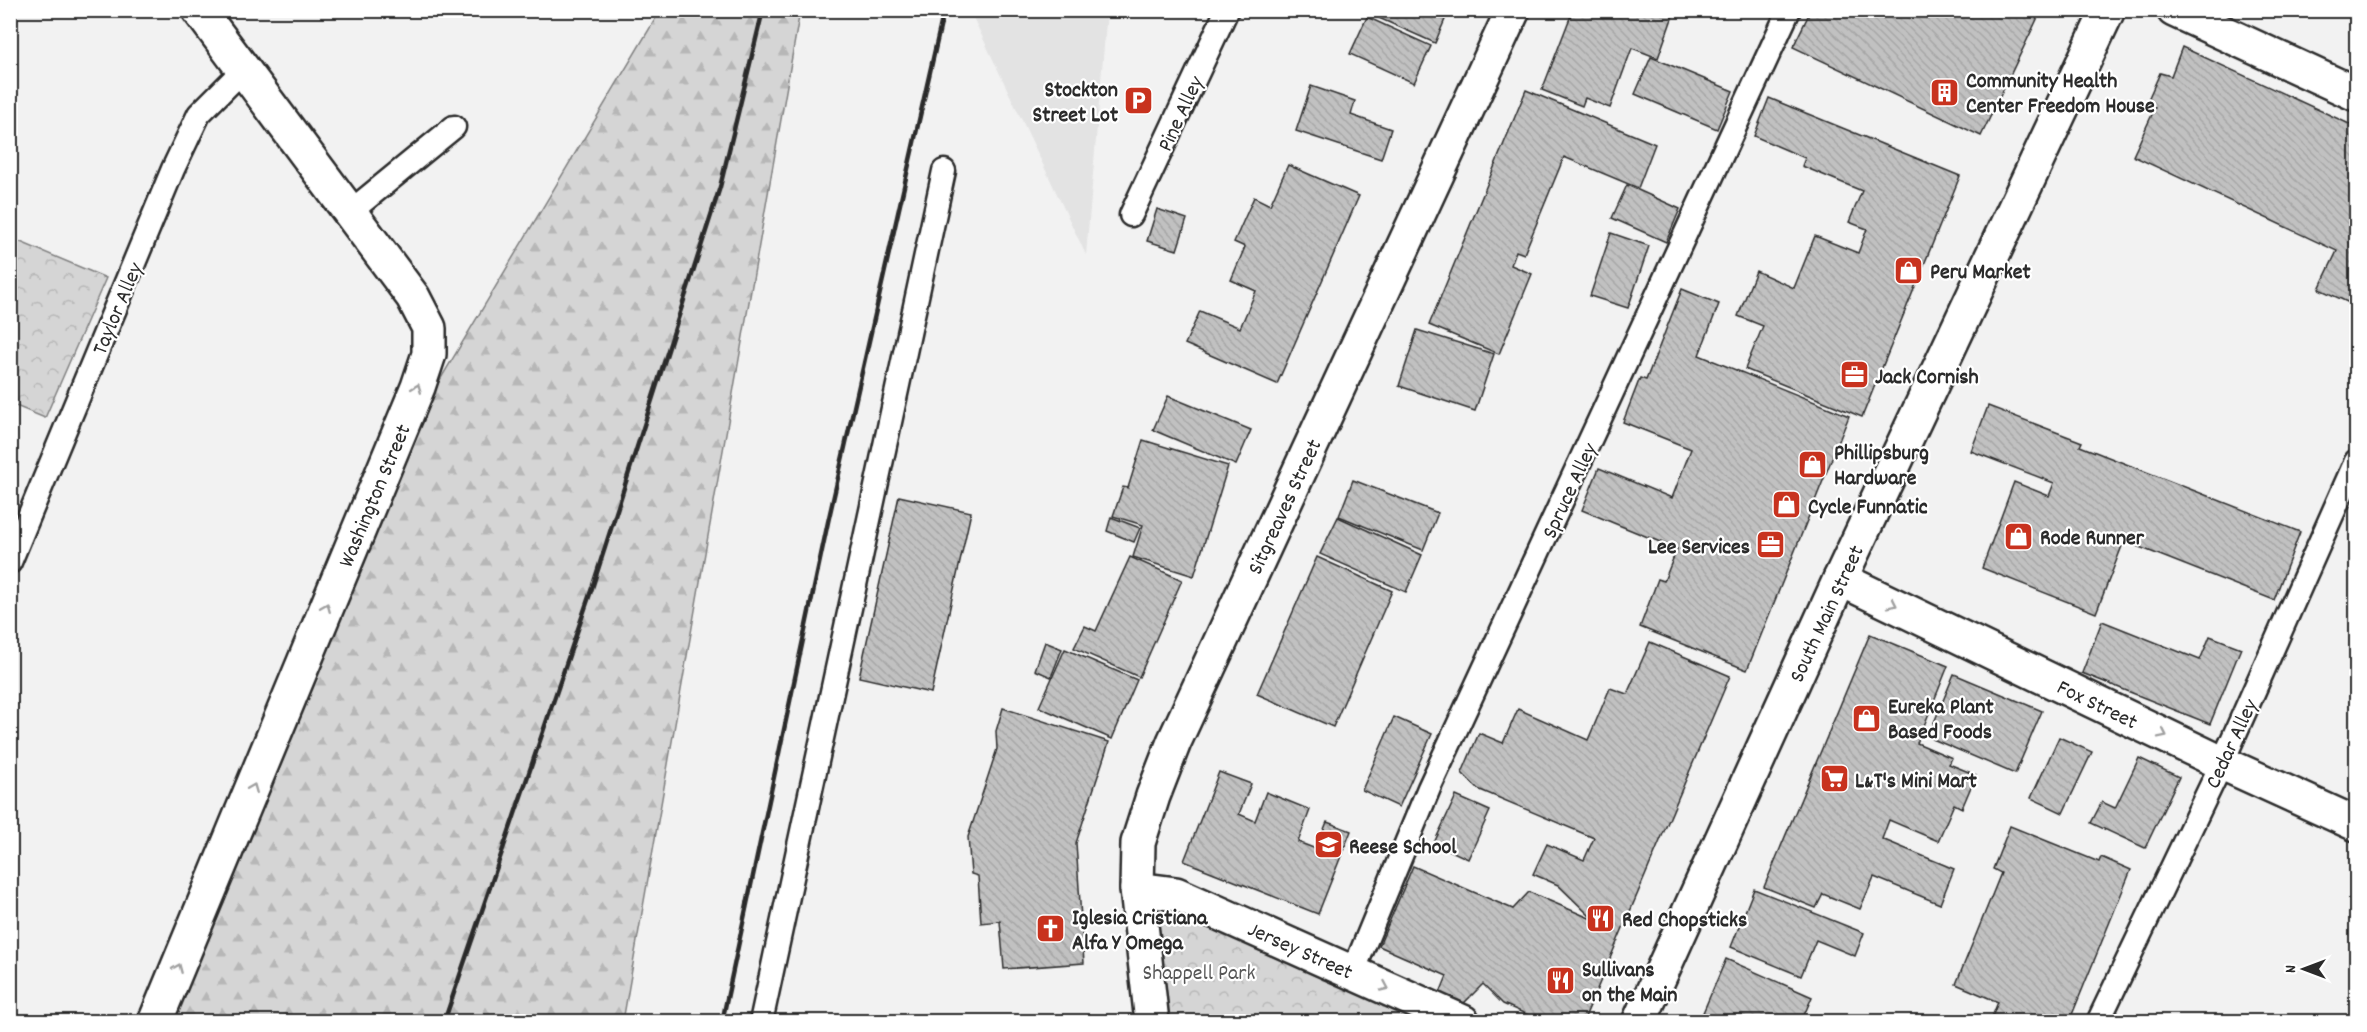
<svg xmlns="http://www.w3.org/2000/svg" width="2367" height="1032" viewBox="0 0 2367 1032" font-family="Dekko,sans-serif">
<style>
.built{fill:#e3e3e3}
.forest{fill:url(#forest-firs);stroke:#808080;stroke-width:1.5}
.park{fill:url(#park-crowns);stroke:#808080;stroke-width:1.5}
.building{fill:url(#building-back-hatch);stroke:#2b2b2b;stroke-width:1.5}
.lines{fill:none;stroke-linecap:round;stroke-linejoin:round}
.service-casing{stroke:#2b2b2b;stroke-width:27}
.minor-casing{stroke:#2b2b2b;stroke-width:38}
.primary-casing{stroke:#2b2b2b;stroke-width:38}
.service{stroke:#fff;stroke-width:22}
.minor{stroke:#fff;stroke-width:33}
.primary{stroke:#fff;stroke-width:33}
.rail{stroke:#2b2b2b;stroke-width:4.5}
.oneway{stroke:#a0a0a0}
.labels{text-anchor:middle;stroke-width:4.5;stroke-linejoin:round;paint-order:stroke}
.poi-label{font-size:22px;font-weight:bold;fill:#2b2b2b;stroke:#fff;text-anchor:start}
.street-label{font-size:22px;fill:#2b2b2b;stroke:#fff}
.park-label{font-size:22px;fill:#565656;stroke:#fff}
</style>
<defs>
<pattern id="forest-firs" width="22" height="20" patternUnits="userSpaceOnUse" patternTransform="scale(1.5)"><rect width="22" height="20" fill="#d5d5d5"/><path d="M5 1l3.5 6h-7zM16 11l3.5 6h-7z" fill="#b7b7b7"/></pattern>
<pattern id="park-crowns" width="20" height="18" patternUnits="userSpaceOnUse" patternTransform="scale(1.5)"><rect width="20" height="18" fill="#d5d5d5"/><path d="M2 6a3 3 0 1 1 6 0M12 15a3 3 0 1 1 6 0" fill="none" stroke="#b7b7b7"/></pattern>
<pattern id="building-back-hatch" width="6" height="6" patternUnits="userSpaceOnUse" patternTransform="scale(1.5)"><rect width="6" height="6" fill="#c1c1c1"/><path d="M-1 5l2 2M0 0l6 6M5-1l2 2" fill="none" stroke="#a6a6a6"/></pattern>
</defs>
<rect width="100%" height="100%" fill="#f2f2f2"/>
<filter id="ink" filterUnits="userSpaceOnUse"><feTurbulence type="fractalNoise" baseFrequency=".0167" numOctaves="2"/><feDisplacementMap in="SourceGraphic" scale="12" xChannelSelector="R" yChannelSelector="G"/><feConvolveMatrix kernelMatrix="1 2 1 2 8 2 1 2 1" color-interpolation-filters="sRGB"/></filter>
<g filter="url(#ink)">
<path class="built" d="M970 11H1107L1086 255Z"/>
<path class="forest" d="M660 11H800L623 1021 168 1022 425 405Z"/>
<g class="park">
<path d="M11 238 106 278 45 418 11 404Z"/>
<path d="M1137 889 1452 1021H1154Z"/>
</g>
<g class="building">
<path d="M1361 10H1449L1435 43Z"/>
<path d="M1573 10H1675L1658 58 1632 48 1610 108 1585 98 1582 106 1542 90Z"/>
<path d="M1811 10H2040L2041 11 1981 136 1793 47Z"/>
<path d="M1367 17 1431 46 1414 83 1350 54Z"/>
<path d="M2182 47 2356 127V306L2319 289 2337 251 2133 156 2155 108 2146 104 2160 73 2171 76Z"/>
<path d="M1651 57 1733 91 1717 129 1635 94Z"/>
<path d="M1311 86 1355 101 1351 115 1391 129 1381 159 1296 131Z"/>
<path d="M1526 90 1655 144 1638 188 1564 157 1524 254 1516 251 1511 265 1532 274 1499 354 1429 325Z"/>
<path d="M1769 98 1960 176 1862 417 1745 369 1763 326 1738 316 1756 271 1794 288 1815 236 1858 253 1867 229 1849 222 1862 191 1802 166 1805 158 1754 136Z"/>
<path d="M1288 165 1359 196 1277 384 1185 344 1200 311 1240 328 1256 291 1231 280 1245 247 1234 242 1254 197 1270 205Z"/>
<path d="M1627 185 1680 209 1666 242 1612 218Z"/>
<path d="M1157 209 1187 219 1177 250 1147 241Z"/>
<path d="M1611 233 1649 246 1628 308 1590 296Z"/>
<path d="M1682 289 1719 304 1699 355 1849 416 1747 670 1640 627 1658 579 1664 581 1677 549 1582 510 1599 468 1672 498 1691 449 1623 422 1640 378 1646 380Z"/>
<path d="M1417 330 1494 354 1475 411 1399 386Z"/>
<path d="M1168 396 1251 430 1236 465 1153 430Z"/>
<path d="M1988 406 2082 442 2080 446 2300 532 2274 600 2124 541 2096 613 1982 568 2014 482 2049 496 2054 483 1971 451Z"/>
<path d="M1143 440 1228 466 1194 576 1133 557 1143 525 1113 516 1123 487 1128 488Z"/>
<path d="M1353 480 1438 513 1423 550 1339 516Z"/>
<path d="M899 496 971 512 931 693 859 677Z"/>
<path d="M1111 517 1140 528 1134 542 1107 531Z"/>
<path d="M1338 517 1422 555 1406 592 1320 554Z"/>
<path d="M1130 557 1182 580 1139 677 1074 648 1085 626 1096 631Z"/>
<path d="M1317 557 1392 591 1333 727 1257 694Z"/>
<path d="M2102 621 2200 660 2210 636 2241 648 2210 724 2082 673Z"/>
<path d="M1870 634 1948 666 1917 743 1952 758 1949 764 1976 775 1962 808 1954 804 1938 841 1889 820 1882 839 1954 869 1940 904 1874 877 1860 909 1823 894 1816 908 1764 887Z"/>
<path d="M1045 642 1062 649 1051 677 1035 670Z"/>
<path d="M1650 642 1730 676 1583 1022H1544L1503 1004 1483 984 1464 1003 1440 993 1447 976 1379 946 1413 866 1513 909 1529 892 1594 920 1558 885 1533 874 1547 844 1584 860 1594 838 1478 789 1462 773 1479 733 1503 743 1518 709 1588 740 1610 688 1627 694Z"/>
<path d="M1065 649 1137 680 1112 739 1039 707Z"/>
<path d="M1954 674 2042 711 2015 774 1928 737Z"/>
<path d="M1003 708 1109 742 1076 843 1084 963 1004 969 1000 921 981 923 978 876 971 874 968 837 997 749 996 731Z"/>
<path d="M1394 717 1432 734 1399 807 1362 790Z"/>
<path d="M2059 737 2092 752 2063 813 2031 798Z"/>
<path d="M2139 758 2179 777 2145 848 2091 823 2102 802 2115 808Z"/>
<path d="M1219 772 1251 784 1239 814 1255 821 1266 792 1310 810 1298 842 1316 849 1327 822 1351 831 1318 914 1184 861Z"/>
<path d="M1456 796 1490 811 1468 859 1434 843Z"/>
<path d="M2010 826 2099 862 2101 857 2131 870 2069 1022H1990L1998 1002 1956 984 2001 873 1993 869Z"/>
<path d="M1754 889 1864 933 1855 956 1816 940 1801 976 1731 947Z"/>
<path d="M1726 959 1812 997 1801 1022H1699Z"/>
</g>
<g class="lines">
<defs>
<g id="service">
<path d="M350 212 454 127"/>
<path d="M1131 215 1227 10"/>
<path d="M10 562 173 169 199 114 244 69"/>
<path d="M1353 972 1429 788 1789 10"/>
<path d="M761 1022 944 171"/>
<path d="M2098 1022 2222 763 2356 461"/>
</g>
<g id="minor">
<path d="M2174 10 2356 94"/>
<path d="M1840 579 2222 763 2356 824"/>
<path d="M1137 889 1176 894 1463 1022"/>
<path d="M155 1022 418 387 429 354V328L413 297 199 10"/>
<path d="M1152 1022 1137 889 1138 843 1153 796 1174 742 1513 10"/>
</g>
<path id="primary" d="M1639 1022 1840 579 2108 10"/>
</defs>
<use href="#service" class="service-casing"/>
<use href="#minor" class="minor-casing"/>
<use href="#primary" class="primary-casing"/>
<use href="#service" class="service"/>
<use href="#minor" class="minor"/>
<use href="#primary" class="primary"/>
<g class="rail">
<path d="M444 1022 593 585 720 187 763 10"/>
<path d="M722 1022 828 522 944 10"/>
</g>
</g>
<defs><path id="oneway-chevron" d="M-2-3.5L2.5 0L-2 3.5" fill="none" stroke-width="1.6" stroke-linecap="round" stroke-linejoin="round" transform="scale(1.5)"/></defs>
<g class="oneway">
<use href="#oneway-chevron" transform="translate(417 388) rotate(-69)"/>
<use href="#oneway-chevron" transform="translate(1893 604) rotate(26)"/>
<use href="#oneway-chevron" transform="translate(326 607) rotate(-68)"/>
<use href="#oneway-chevron" transform="translate(2163 734) rotate(26)"/>
<use href="#oneway-chevron" transform="translate(253 788) rotate(-68)"/>
<use href="#oneway-chevron" transform="translate(178 968) rotate(-67)"/>
<use href="#oneway-chevron" transform="translate(1385 987) rotate(24)"/>
</g>
</g>
<defs>
<symbol id="building-square" viewBox="-11 -11 22 22"><rect x="-9" y="-9" width="18" height="18" rx="4" fill="#c8321e" stroke="#fff"/><path d="M-4-6H4V6H1V3H-1V6H-4ZM-2.5-4.3h1.7v1.8h-1.7ZM.8-4.3h1.7v1.8H.8ZM-2.5-1h1.7V.8h-1.7ZM.8-1h1.7V.8H.8Z" fill="#fff"/></symbol>
<symbol id="parking-square" viewBox="-11 -11 22 22"><rect x="-9" y="-9" width="18" height="18" rx="4" fill="#c8321e" stroke="#fff"/><path d="M-3.5-5.5H1a3.5 3.5 0 0 1 0 7H-1V5.5H-3.5ZM-1-3.4V-.6H.8a1.4 1.4 0 0 0 0-2.8Z" fill="#fff"/></symbol>
<symbol id="shop-square" viewBox="-11 -11 22 22"><rect x="-9" y="-9" width="18" height="18" rx="4" fill="#c8321e" stroke="#fff"/><path d="M-5-2.5h2.3a2.7 3.5 0 0 1 5.4 0H5L5.5 6h-11ZM-1.5-2.5h3a1.5 2.3 0 0 0-3 0Z" fill="#fff"/></symbol>
<symbol id="office-square" viewBox="-11 -11 22 22"><rect x="-9" y="-9" width="18" height="18" rx="4" fill="#c8321e" stroke="#fff"/><path d="M-6-3h4V-5.5h4V-3h4V5H-6ZM-1-4.5V-3h2v-1.5ZM-6 0V1H6V0Z" fill="#fff"/></symbol>
<symbol id="supermarket-square" viewBox="-11 -11 22 22"><rect x="-9" y="-9" width="18" height="18" rx="4" fill="#c8321e" stroke="#fff"/><path d="M-6-5.5h2.5l.6 2H6L4.5 2H-2.5L-4.4-4H-6ZM-1.5 3.2a1.3 1.3 0 1 0 .1 0ZM3 3.2a1.3 1.3 0 1 0 .1 0Z" fill="#fff"/></symbol>
<symbol id="school-square" viewBox="-11 -11 22 22"><rect x="-9" y="-9" width="18" height="18" rx="4" fill="#c8321e" stroke="#fff"/><path d="M0-5L7-2L0 1L-7-2ZM-4 1L0 2.5L4 1V4Q0 6-4 4Z" fill="#fff"/></symbol>
<symbol id="restaurant-square" viewBox="-11 -11 22 22"><rect x="-9" y="-9" width="18" height="18" rx="4" fill="#c8321e" stroke="#fff"/><path d="M-5-6h1v4h1v-4h1v4h1v-4h1v5L-1.5 .5V6h-2V.5L-5-1ZM5-6V6H3V1.5H1.5Q1.5-4 5-6Z" fill="#fff"/></symbol>
<symbol id="church-square" viewBox="-11 -11 22 22"><rect x="-9" y="-9" width="18" height="18" rx="4" fill="#c8321e" stroke="#fff"/><path d="M-1.2-6h2.4v3.5h3.3v2.4h-3.3V6h-2.4V-.1h-3.3v-2.4h3.3Z" fill="#fff"/></symbol>
</defs>
<g fill-rule="evenodd">
<use href="#building-square" x="1928" y="76" width="33" height="33"/>
<use href="#parking-square" x="1122" y="84" width="33" height="33"/>
<use href="#shop-square" x="1892" y="254" width="33" height="33"/>
<use href="#office-square" x="1838" y="358" width="33" height="33"/>
<use href="#shop-square" x="1796" y="448" width="33" height="33"/>
<use href="#shop-square" x="1770" y="488" width="33" height="33"/>
<use href="#shop-square" x="2002" y="520" width="33" height="33"/>
<use href="#office-square" x="1754" y="528" width="33" height="33"/>
<use href="#shop-square" x="1850" y="702" width="33" height="33"/>
<use href="#supermarket-square" x="1818" y="762" width="33" height="33"/>
<use href="#school-square" x="1312" y="828" width="33" height="33"/>
<use href="#restaurant-square" x="1584" y="902" width="33" height="33"/>
<use href="#church-square" x="1034" y="912" width="33" height="33"/>
<use href="#restaurant-square" x="1544" y="964" width="33" height="33"/>
</g>
<g class="labels">
<g class="poi-label">
<text x="1966" y="87">Community Health<tspan x="1966" dy="25">Center Freedom House</tspan></text>
<text x="1118" y="96" text-anchor="end">Stockton<tspan x="1118" dy="25">Street Lot</tspan></text>
<text x="1930" y="278">Peru Market</text>
<text x="1875" y="383">Jack Cornish</text>
<text x="1834" y="459">Phillipsburg<tspan x="1834" dy="25">Hardware</tspan></text>
<text x="1808" y="513">Cycle Funnatic</text>
<text x="2040" y="544">Rode Runner</text>
<text x="1750" y="553" text-anchor="end">Lee Services</text>
<text x="1888" y="713">Eureka Plant<tspan x="1888" dy="25">Based Foods</tspan></text>
<text x="1855" y="787">L&amp;T's Mini Mart</text>
<text x="1349" y="853">Reese School</text>
<text x="1072" y="924">Iglesia Cristiana<tspan x="1072" dy="25">Alfa Y Omega</tspan></text>
<text x="1622" y="926">Red Chopsticks</text>
<text x="1582" y="976">Sullivans<tspan x="1582" dy="25">on the Main</tspan></text>
</g>
<g class="street-label">
<text transform="translate(1179 113) rotate(-65)" y="8">Pine Alley</text>
<text transform="translate(116 308) rotate(-67)" y="8">Taylor Alley</text>
<text transform="translate(1568 490) rotate(-65)" y="8">Spruce Alley</text>
<text transform="translate(373 495) rotate(-67)" y="8">Washington Street</text>
<text transform="translate(1283 506) rotate(-65)" y="8">Sitgreaves Street</text>
<text transform="translate(1825 613) rotate(-65)" y="8">South Main Street</text>
<text transform="translate(2098 703) rotate(26)" y="8">Fox Street</text>
<text transform="translate(2230 743) rotate(-65)" y="8">Cedar Alley</text>
<text transform="translate(1301 949) rotate(24)" y="8">Jersey Street</text>
</g>
<g class="park-label">
<text x="1199" y="979">Shappell Park</text>
</g>
</g>
<rect width="2367" height="1032" fill="none" stroke="#fff" stroke-width="36"/>
<rect x="18" y="18" width="2331" height="996" fill="none" stroke="#2b2b2b" stroke-width="2" filter="url(#ink)"/>
<g transform="translate(2304 969) rotate(270)" stroke="#ffffff" stroke-width="4.5" paint-order="stroke">
<path d="M0-4.5L10 22L0 15L-10 22Z" fill="#2b2b2b"/>
<text y="-9" font-size="16" font-weight="bold" text-anchor="middle" fill="#2b2b2b">N</text>
</g>
</svg>
